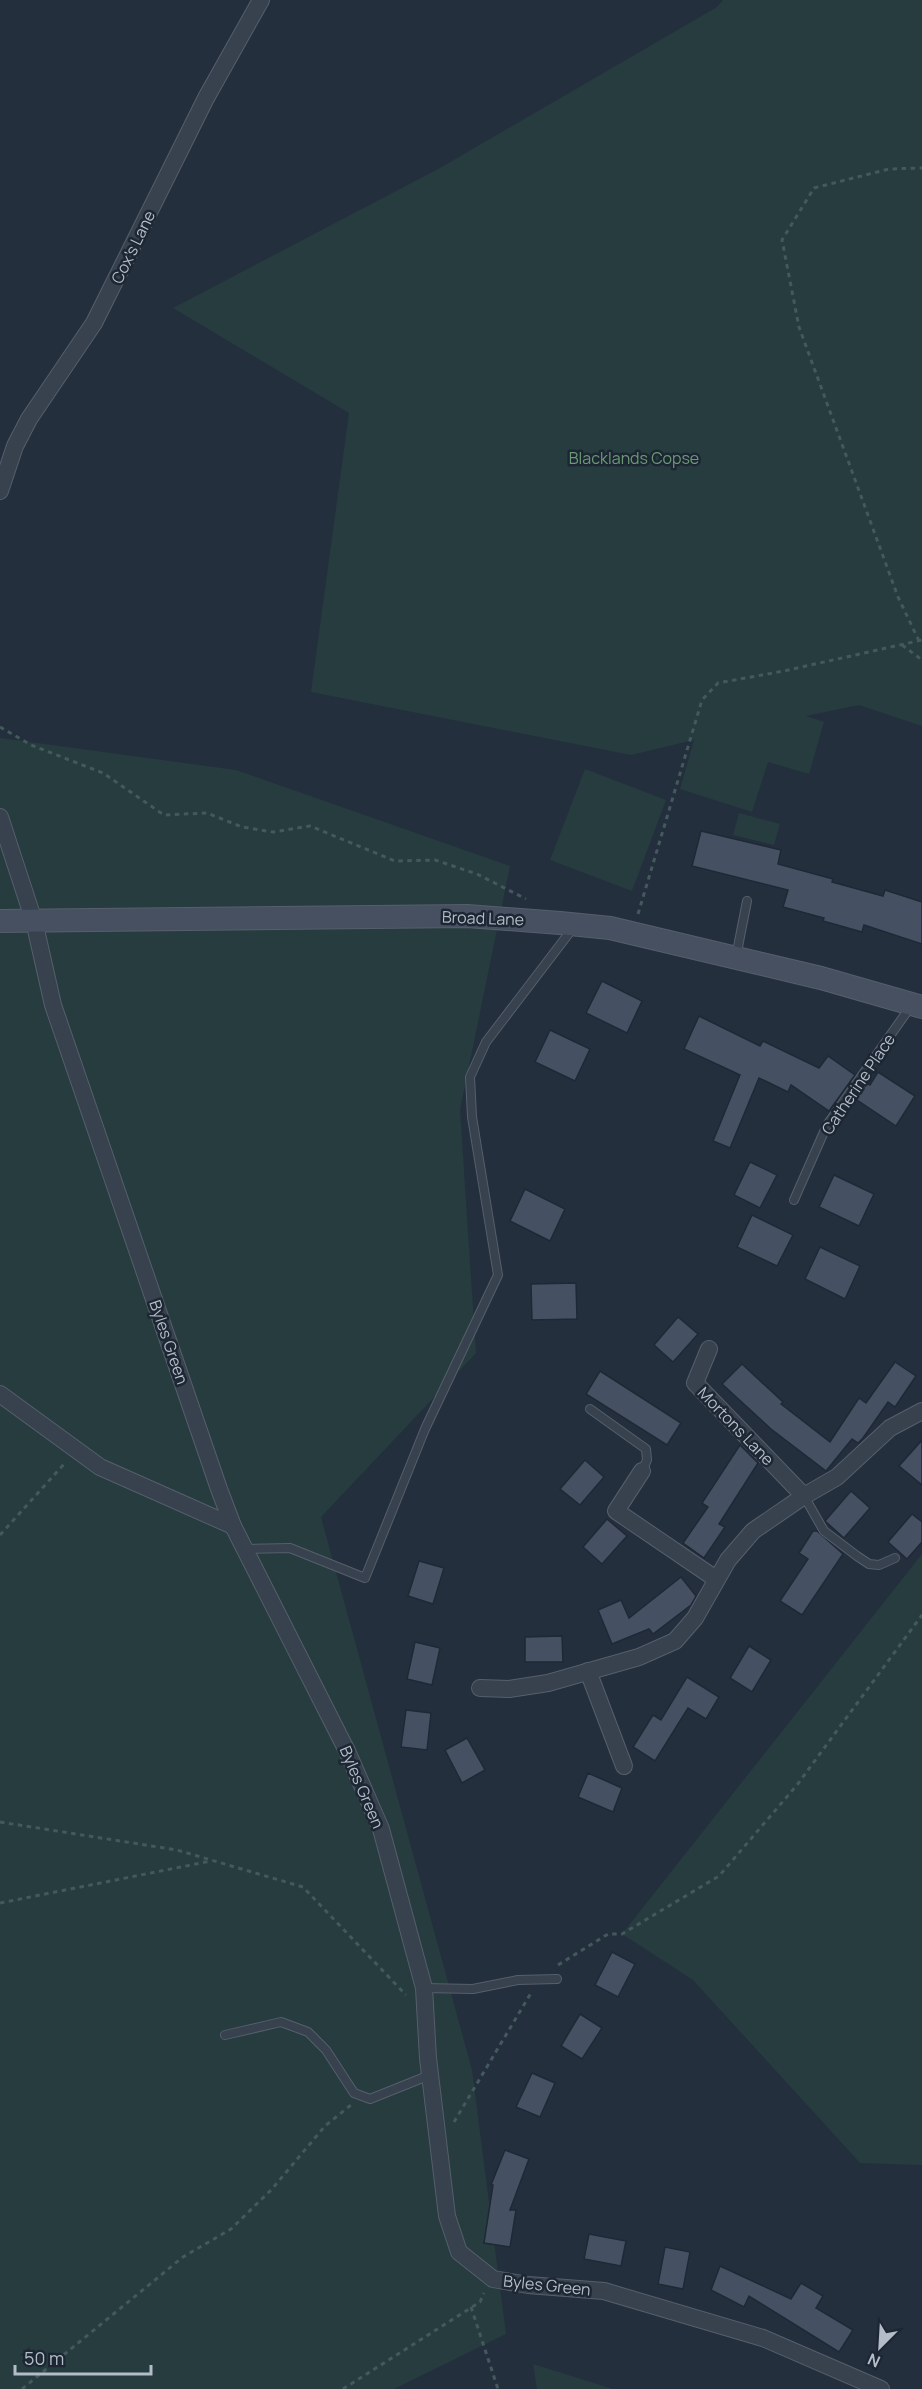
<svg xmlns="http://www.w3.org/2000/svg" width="922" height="2389" viewBox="0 0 922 2389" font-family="Manrope,sans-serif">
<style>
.green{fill:#263c3f}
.building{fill:#455162;stroke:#1f2835;stroke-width:1.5}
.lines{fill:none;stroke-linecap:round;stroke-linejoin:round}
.lane-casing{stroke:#565f6c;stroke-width:10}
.street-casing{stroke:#565f6c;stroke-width:18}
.secondary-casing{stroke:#565f6c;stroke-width:24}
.path{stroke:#44595c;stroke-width:3;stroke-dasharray:4.5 4.5;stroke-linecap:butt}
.lane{stroke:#38414e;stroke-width:8}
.street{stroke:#38414e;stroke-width:16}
.secondary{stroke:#465061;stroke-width:22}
.labels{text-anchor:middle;stroke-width:5;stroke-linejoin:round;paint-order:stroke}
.street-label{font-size:16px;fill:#b4bcc9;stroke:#1d2633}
.park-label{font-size:16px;fill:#6b9a76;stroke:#1d2633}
</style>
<rect width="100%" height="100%" fill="#242f3e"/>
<g class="green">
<path d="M723 0H922V726L859 705 806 716 824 722 809 774 768 762 752 812 680 789 694 740 631 755 311 692 349 413 173 308 440 168 717 7Z"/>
<path d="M0 738 236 770 510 866 460 1110 476 1353 321 1517 472 2070 506 2334 394 2389H0Z"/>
<path d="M585 769 666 800 632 891 550 860Z"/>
<path d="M739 813 780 824 774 845 733 835Z"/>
<path d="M922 1554V2165L860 2163 693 1980 622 1934Z"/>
<path d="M533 2364 613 2389H537Z"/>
</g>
<g class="building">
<path d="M701 831 781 850 778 864 833 879 832 882 883 896 885 890 922 902V944L864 925 862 932 823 921 824 918 783 907 788 890 692 866Z"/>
<path d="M602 981 642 1001 627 1033 586 1013Z"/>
<path d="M699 1016 760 1046 763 1041 819 1068 828 1056 855 1075 829 1111 791 1085 788 1092 759 1078 730 1148 713 1141 740 1075 684 1049Z"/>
<path d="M550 1030 590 1049 575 1081 535 1062Z"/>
<path d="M878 1072 915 1096 896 1126 854 1098 865 1082 870 1085Z"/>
<path d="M750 1162 777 1175 760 1208 734 1195Z"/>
<path d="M834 1175 874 1194 859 1226 819 1207Z"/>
<path d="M525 1189 565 1209 550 1241 510 1221Z"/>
<path d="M752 1215 793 1235 777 1266 737 1247Z"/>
<path d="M820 1247 860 1266 845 1299 805 1279Z"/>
<path d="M576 1283 577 1319 532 1320 531 1284Z"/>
<path d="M678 1317 698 1334 673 1362 654 1345Z"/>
<path d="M895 1362 916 1376 895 1407 888 1402 863 1438 858 1443 852 1439 826 1471 771 1429 722 1384 742 1364 783 1402 781 1404 830 1442 859 1398 866 1403Z"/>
<path d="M600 1371 681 1423 667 1445 586 1394Z"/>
<path d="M922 1440V1485L899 1466Z"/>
<path d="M740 1445 758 1463 719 1524 725 1527 704 1558 683 1543 708 1507 702 1503Z"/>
<path d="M585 1460 604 1477 580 1505 560 1489Z"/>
<path d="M851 1491 870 1508 844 1538 825 1521Z"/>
<path d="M912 1514 922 1522V1542L907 1559 888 1542Z"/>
<path d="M607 1519 627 1536 602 1564 583 1547Z"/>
<path d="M813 1531H817L843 1554 802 1615 780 1601 808 1559 799 1553Z"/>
<path d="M419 1561 444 1568 433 1604 408 1596Z"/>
<path d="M681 1577 696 1596 691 1605 653 1634 649 1629 612 1644 598 1610 621 1600 629 1618Z"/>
<path d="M562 1636 563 1662H525V1637Z"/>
<path d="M415 1642 440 1648 432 1685 407 1679Z"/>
<path d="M749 1646 771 1660 752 1692 730 1678Z"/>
<path d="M687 1677 719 1697 706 1719 688 1708 655 1761 633 1747 653 1715 661 1720Z"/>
<path d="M406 1710 431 1713 427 1750 401 1747Z"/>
<path d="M467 1738 485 1770 462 1783 445 1750Z"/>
<path d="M588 1773 622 1788 613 1812 578 1797Z"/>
<path d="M612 1952 635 1964 618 1997 595 1985Z"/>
<path d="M580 2014 602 2028 582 2059 561 2046Z"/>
<path d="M532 2073 555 2083 540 2117 516 2107Z"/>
<path d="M505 2150 529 2159 510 2210H516L510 2247 484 2243 493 2185H491Z"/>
<path d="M589 2234 626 2241 621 2266 584 2259Z"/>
<path d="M665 2247 690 2252 683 2289 658 2284Z"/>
<path d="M720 2266 791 2299 801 2283 823 2296 816 2308 853 2330 839 2352 749 2296 744 2307 711 2290Z"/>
</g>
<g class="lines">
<defs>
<g id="lane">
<path d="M736 957 747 901"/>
<path d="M794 1200 827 1125 911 1006"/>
<path d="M590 1409 646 1449 647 1460 642 1471"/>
<path d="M804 1496 824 1531 857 1556 869 1564 879 1565 895 1558"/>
<path d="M245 1549 290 1548 365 1578 425 1429 498 1275 472 1117 470 1077 486 1042 573 928"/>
<path d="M424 1988 473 1989 518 1980 557 1979"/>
<path d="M225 2035 281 2022 308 2032 326 2050 354 2093 370 2099 430 2075"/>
</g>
<g id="street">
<path d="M0 491 15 446 29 419 94 323 206 98 261 0"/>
<path d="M0 817 34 921 53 1005 219 1489 233 1526 347 1751 381 1829 424 1988 428 2058 447 2216 459 2252 493 2279 528 2285 604 2291 763 2338 881 2389"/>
<path d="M709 1349 695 1383 804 1496"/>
<path d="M0 1394 100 1467 233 1526"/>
<path d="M642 1471 616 1511 716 1579"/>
<path d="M588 1671 624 1766"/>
<path d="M480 1688 509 1689 548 1683 639 1657 675 1641 695 1618 728 1560 753 1531 804 1496 837 1477 890 1428 922 1411"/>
</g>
<path id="secondary" d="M0 921 467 916 560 923 610 928 821 978 922 1007"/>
</defs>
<use href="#lane" class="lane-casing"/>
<use href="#street" class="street-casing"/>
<use href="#secondary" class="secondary-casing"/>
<g class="path">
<path d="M919 641 898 597 799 327 782 240 814 188 889 169 922 168"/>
<path d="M902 645 922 660"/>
<path d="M0 727 31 745 103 773 164 815 207 813 242 827 273 832 310 826 395 861 435 860 477 874 526 899"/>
<path d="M638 914 702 700 718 683 784 671 922 640"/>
<path d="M0 1535 65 1463"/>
<path d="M0 1822 177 1850 303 1887 406 1995"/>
<path d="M0 1903 211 1861"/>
<path d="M558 1965 608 1934H622L719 1876 797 1785 922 1615"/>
<path d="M454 2122 531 1993"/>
<path d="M471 2307 498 2389"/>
<path d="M22 2389 183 2257 231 2229 272 2189 325 2126 351 2105"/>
<path d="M343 2389 480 2302 484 2293"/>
</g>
<use href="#lane" class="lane"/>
<use href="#street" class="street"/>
<use href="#secondary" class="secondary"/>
</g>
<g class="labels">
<g class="street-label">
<text transform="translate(133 247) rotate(-64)" y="6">Cox's Lane</text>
<text transform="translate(483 918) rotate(2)" y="6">Broad Lane</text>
<text transform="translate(858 1084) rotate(-56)" y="6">Catherine Place</text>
<text transform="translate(169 1342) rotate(71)" y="6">Byles Green</text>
<text transform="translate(736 1426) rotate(46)" y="6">Mortons Lane</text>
<text transform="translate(362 1787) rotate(67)" y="6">Byles Green</text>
<text transform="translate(547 2285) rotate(6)" y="6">Byles Green</text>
</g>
<g class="park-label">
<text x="634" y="464">Blacklands Copse</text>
</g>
</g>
<g transform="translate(880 2347) rotate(204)" stroke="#1d2633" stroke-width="4.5" paint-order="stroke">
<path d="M0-4.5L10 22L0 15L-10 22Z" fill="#b4bcc9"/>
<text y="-9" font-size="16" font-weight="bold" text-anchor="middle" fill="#b4bcc9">N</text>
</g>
<path d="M15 2365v9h136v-9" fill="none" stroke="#b4bcc9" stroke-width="3"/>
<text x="24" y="2365" font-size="18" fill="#b4bcc9" stroke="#1d2633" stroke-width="4.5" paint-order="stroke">50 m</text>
</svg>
